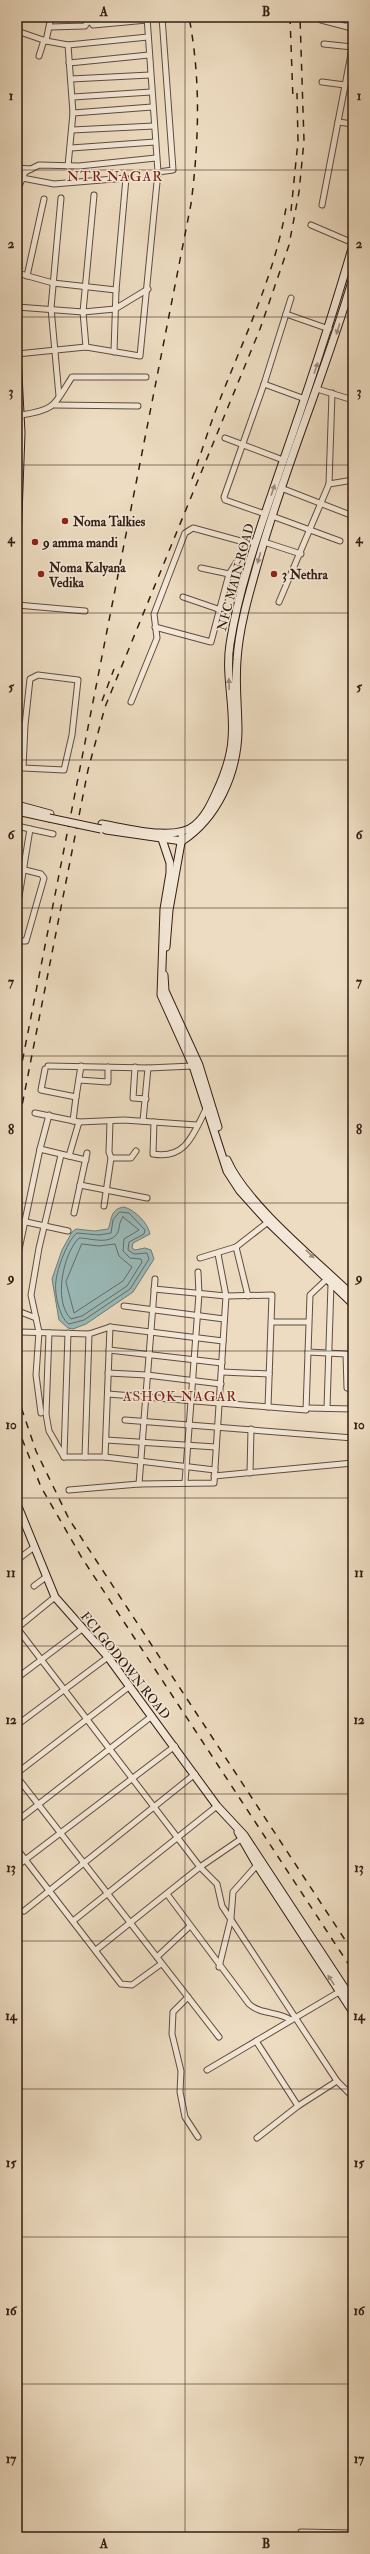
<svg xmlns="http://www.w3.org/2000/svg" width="370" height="2554" viewBox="0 0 370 2554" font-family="'IM FELL Double Pica',serif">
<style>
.water{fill:#9abab9;stroke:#707b76}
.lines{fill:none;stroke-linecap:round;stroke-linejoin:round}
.shore{stroke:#666b66;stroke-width:1}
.street-casing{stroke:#614c3e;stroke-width:7}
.secondary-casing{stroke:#321c12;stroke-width:9}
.street{stroke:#f3e8d7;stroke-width:5}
.secondary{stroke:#f3e8d7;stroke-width:7}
.rail{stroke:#321c12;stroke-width:1.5;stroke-dasharray:7 7;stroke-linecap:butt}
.secondary-bridge-casing{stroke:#321c12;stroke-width:9;stroke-linecap:butt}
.secondary-bridge{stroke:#f3e8d7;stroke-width:7}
.oneway{fill:#9c8c7e}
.grid{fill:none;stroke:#321c12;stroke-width:1;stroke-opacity:0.55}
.poi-dot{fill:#8f2418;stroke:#f3e8d7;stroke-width:1.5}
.labels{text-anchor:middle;stroke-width:3;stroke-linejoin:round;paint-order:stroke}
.poi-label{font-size:13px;font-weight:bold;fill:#321c12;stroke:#f3e8d7;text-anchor:start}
.street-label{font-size:13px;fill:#321c12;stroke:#f3e8d7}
.neighbourhood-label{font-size:14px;letter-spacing:1px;fill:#7a1f14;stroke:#f3e8d7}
.neatline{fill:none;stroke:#321c12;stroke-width:1.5}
.grid-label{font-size:13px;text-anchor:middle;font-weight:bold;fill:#321c12}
</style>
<rect width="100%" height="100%" fill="#eddcc1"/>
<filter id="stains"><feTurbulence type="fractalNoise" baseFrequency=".005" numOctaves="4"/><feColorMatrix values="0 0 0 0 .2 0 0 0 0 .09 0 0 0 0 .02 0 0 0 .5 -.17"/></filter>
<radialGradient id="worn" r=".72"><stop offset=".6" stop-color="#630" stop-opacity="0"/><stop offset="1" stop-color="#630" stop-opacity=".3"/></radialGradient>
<path class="water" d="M124 1207C135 1210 148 1223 150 1234L133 1243 132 1248 135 1250 145 1248 151 1250 154 1259 133 1292 86 1324 73 1329 68 1328 59 1320 52 1279 62 1250 72 1232 76 1229 95 1231 108 1229C112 1222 109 1209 124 1207Z"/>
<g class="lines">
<g class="shore">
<path d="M120 1212 129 1213 145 1230 144 1234 129 1242 128 1250 134 1254 147 1253 149 1259 130 1289 84 1320 69 1324C59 1318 54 1291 56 1281 57 1269 68 1239 77 1233L99 1235 111 1233 113 1220Z"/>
<path d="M123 1217 139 1230 124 1239 123 1251 130 1258 141 1259 142 1262 127 1286 82 1316 71 1319C53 1301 63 1254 79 1238 91 1238 111 1246 118 1232 120 1226 119 1222 123 1217Z"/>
<path d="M82 1244 99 1246 115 1244 119 1256 132 1267 123 1281 74 1313 66 1282Z"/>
</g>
<defs>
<g id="street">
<path d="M321 20 348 27 351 17"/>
<path d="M50 27 85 26 89 20 93 25 147 20"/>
<path d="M17 29 19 17"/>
<path d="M17 31 46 41 68 45 148 37"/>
<path d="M46 41 51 17"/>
<path d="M324 44 352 47"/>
<path d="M68 45 73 113 68 166"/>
<path d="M39 56 44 40"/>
<path d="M69 63 149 55"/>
<path d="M71 79 150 75"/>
<path d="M322 82 345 85"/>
<path d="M73 97 151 92"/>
<path d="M73 113 152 107"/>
<path d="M338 122 353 124"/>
<path d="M72 130 154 126"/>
<path d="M71 148 155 142"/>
<path d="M17 168 31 169"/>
<path d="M158 172 173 170 162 17"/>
<path d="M22 178 54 184 126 178 116 290 114 352"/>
<path d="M17 191 25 172 39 165 79 166 156 158"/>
<path d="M322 205 353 44"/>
<path d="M311 225 353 243"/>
<path d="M17 273 53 283 116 290"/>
<path d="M27 276 44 199"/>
<path d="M17 307 83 312 115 309 148 289"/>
<path d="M286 314 329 329"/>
<path d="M86 347 83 312 94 195"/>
<path d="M17 354 86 347 140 356 158 172 147 17"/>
<path d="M264 384 305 399"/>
<path d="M317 389 353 400"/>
<path d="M59 396 51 308 61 198"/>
<path d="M54 405 138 406"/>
<path d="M21 415C56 410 54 405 72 377H146"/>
<path d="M225 438 283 460"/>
<path d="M329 484 353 480"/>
<path d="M281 488 353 516"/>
<path d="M265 514 225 500 224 497 264 384 291 298"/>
<path d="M272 516 340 541"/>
<path d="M264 542 301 554"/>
<path d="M201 568 229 574"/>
<path d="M183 597 218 609"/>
<path d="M279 602 329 484 332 393"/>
<path d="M17 605 85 611"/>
<path d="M155 627 211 642 229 574 249 542"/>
<path d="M131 702 157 638 154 614 185 533 193 528 244 542H256"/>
<path d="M17 725H25L30 679 38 675 78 680 72 735 64 770 23 768 25 725"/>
<path d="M17 826 30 829 17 909"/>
<path d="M30 829 53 834"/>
<path d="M17 868 41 874 44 878 26 941H17"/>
<path d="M48 1066 148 1068 193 1066"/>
<path d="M135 1067 133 1098 146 1099"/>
<path d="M45 1069 41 1090 76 1097 81 1066"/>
<path d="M79 1080 108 1082V1067"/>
<path d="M35 1113 79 1122 124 1120 197 1125"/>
<path d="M73 1121 76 1097"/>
<path d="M110 1121 109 1152 111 1158"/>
<path d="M143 1121 148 1068"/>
<path d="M154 1122 153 1154C187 1160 194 1132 207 1107"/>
<path d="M40 1149 49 1115"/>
<path d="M69 1156 86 1160"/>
<path d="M80 1185 147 1198"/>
<path d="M104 1206 111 1158H131L136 1151"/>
<path d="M74 1213 87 1153"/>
<path d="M17 1220 68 1231"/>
<path d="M236 1247 248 1296"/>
<path d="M200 1258 236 1247 268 1222"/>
<path d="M17 1259 40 1149 69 1156 79 1122"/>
<path d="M154 1289 226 1296 272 1295 268 1407"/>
<path d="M124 1306 224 1319"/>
<path d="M18 1311 36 1318"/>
<path d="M272 1322H308"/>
<path d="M21 1332 89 1334 110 1327 223 1341"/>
<path d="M49 1333 46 1414 49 1431 64 1457"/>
<path d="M109 1350 222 1363"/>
<path d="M308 1352 346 1354 347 1388 353 1389"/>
<path d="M347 1368H353"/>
<path d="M222 1372 269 1374"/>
<path d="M108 1373 147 1375 221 1384"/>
<path d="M108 1394 306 1410 310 1295 329 1277"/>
<path d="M307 1408 353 1409"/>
<path d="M327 1408 331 1284"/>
<path d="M41 1413 36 1375 39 1332 31 1295 39 1248 61 1155"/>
<path d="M125 1420 353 1438"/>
<path d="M106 1440 216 1447"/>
<path d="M64 1456 68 1333"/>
<path d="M64 1457H105L215 1470"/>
<path d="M85 1457 89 1334"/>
<path d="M105 1457 110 1327"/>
<path d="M250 1473 251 1429"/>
<path d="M214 1476 353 1463"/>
<path d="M185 1482 199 1294 198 1272"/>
<path d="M139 1484 155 1279"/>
<path d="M69 1490 139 1484 214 1483 226 1296 218 1254"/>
<path d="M17 1560 33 1548"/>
<path d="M34 1586 46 1577"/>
<path d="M17 1628 200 1867 217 1884 222 1906 337 2081 353 2097"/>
<path d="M17 1628 55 1597"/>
<path d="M17 1678 82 1629"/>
<path d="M17 1725 108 1657"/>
<path d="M17 1773 130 1686"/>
<path d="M17 1777 219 2037"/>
<path d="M17 1821 152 1716"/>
<path d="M17 1849 121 1984 132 1985 161 1964"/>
<path d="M17 1866 175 1746"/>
<path d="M167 1894 249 2004C261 2015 278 2011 291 2020"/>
<path d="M24 1911 195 1774"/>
<path d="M73 1921 217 1806"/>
<path d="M96 1950 200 1867 241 1839"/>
<path d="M157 1957 190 1926"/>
<path d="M219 1967 231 1918 233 1892 257 1865"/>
<path d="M188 1997 173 2012 172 2034 181 2071 180 2092 185 2117 198 2137"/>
<path d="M256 2041 298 2106"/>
<path d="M207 2070 339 1992"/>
<path d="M257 2138 298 2106 337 2081"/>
<path d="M301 2532 353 2533"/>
</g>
<g id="secondary">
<path d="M17 355 21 433 17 542"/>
<path d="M17 805 50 814"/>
<path d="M17 811 49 818"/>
<path d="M102 824C126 828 176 842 195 825 205 817 211 804 216 793 224 776 231 757 232 739 235 707 225 675 230 644 239 585 261 526 280 470 306 396 331 321 353 245"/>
<path d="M106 830 182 841C217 818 237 774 238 732 238 708 235 684 237 660 239 627 249 594 258 562 285 466 325 374 353 278"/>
<path d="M161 836 170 863V873L164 909 161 995 193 1066 227 1171 240 1191 268 1222 353 1304"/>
<path d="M166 947 169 910 182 837"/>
<path d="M164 975 165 991 199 1065 218 1127"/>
<path d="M227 1160C246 1204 317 1261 353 1296"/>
<path d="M17 1504 55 1597 108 1657 217 1806 244 1835 353 2001"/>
<path d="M238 1832 257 1865 353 2012"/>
</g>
</defs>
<use href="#street" class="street-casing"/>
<use href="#secondary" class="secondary-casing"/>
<use href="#street" class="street"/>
<use href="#secondary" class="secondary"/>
<g class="rail">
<path d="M290 17 293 100"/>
<path d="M291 211 298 141 297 93"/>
<path d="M192 479C201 454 209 427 219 402 245 335 276 273 287 202"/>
<path d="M102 701 114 669"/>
<path d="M17 1088 191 204C199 141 201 80 189 17"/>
<path d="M17 1131 88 770 105 707 260 329 289 245 299 192 304 141 300 17"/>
<path d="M17 1395 36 1451 69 1519 353 1952"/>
<path d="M17 1426 41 1487 82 1558 353 1971"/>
</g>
<defs>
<path id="secondary-bridge" d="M49 818 101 829"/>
</defs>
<use href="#secondary-bridge" class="secondary-bridge-casing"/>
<use href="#secondary-bridge" class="secondary-bridge"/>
</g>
<defs><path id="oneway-solid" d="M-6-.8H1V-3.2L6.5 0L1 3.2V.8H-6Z"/></defs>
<g class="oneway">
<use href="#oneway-solid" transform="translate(338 329) rotate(107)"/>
<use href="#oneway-solid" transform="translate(316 368) rotate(-71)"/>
<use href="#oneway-solid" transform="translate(273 490) rotate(-71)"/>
<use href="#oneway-solid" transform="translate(259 558) rotate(106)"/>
<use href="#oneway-solid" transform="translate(229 684) rotate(-92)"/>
<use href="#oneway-solid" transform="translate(310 1254) rotate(44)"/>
<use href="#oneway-solid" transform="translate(331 1980) rotate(-123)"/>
</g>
<path class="grid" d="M185 17V2537M17 170H353M17 317H353M17 465H353M17 613H353M17 760H353M17 908H353M17 1056H353M17 1203H353M17 1351H353M17 1498H353M17 1646H353M17 1794H353M17 1941H353M17 2089H353M17 2237H353M17 2384H353"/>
<g class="poi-dot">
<circle cx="65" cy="521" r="4"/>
<circle cx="35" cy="542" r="4"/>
<circle cx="41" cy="574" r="4"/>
<circle cx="274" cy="574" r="4"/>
</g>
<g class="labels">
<g class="poi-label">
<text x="73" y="526">Noma Talkies</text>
<text x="43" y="547">9 amma mandi</text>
<text x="49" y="572">Noma Kalyana<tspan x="49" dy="15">Vedika</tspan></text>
<text x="282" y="579">3 Nethra</text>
</g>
<g class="street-label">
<text transform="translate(235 577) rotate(-75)" y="5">NFC MAIN ROAD</text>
<text transform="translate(126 1665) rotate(51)" y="5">FCI GODOWN ROAD</text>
</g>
<g class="neighbourhood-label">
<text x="115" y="181">NTR NAGAR</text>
<text x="180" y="1401">ASHOK NAGAR</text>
</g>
</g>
<rect width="370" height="2554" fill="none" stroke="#eddcc1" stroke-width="44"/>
<rect x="22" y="22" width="326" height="2510" class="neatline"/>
<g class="grid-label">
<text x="104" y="16">A</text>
<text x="266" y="16">B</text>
<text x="11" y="100">1</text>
<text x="359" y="100">1</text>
<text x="11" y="248">2</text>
<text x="359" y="248">2</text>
<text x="11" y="396">3</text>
<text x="359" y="396">3</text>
<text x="11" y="543">4</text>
<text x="359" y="543">4</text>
<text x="11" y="691">5</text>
<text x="359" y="691">5</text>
<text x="11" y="839">6</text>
<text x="359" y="839">6</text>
<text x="11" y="986">7</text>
<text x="359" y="986">7</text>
<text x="11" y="1134">8</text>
<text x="359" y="1134">8</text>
<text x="11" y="1282">9</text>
<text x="359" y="1282">9</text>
<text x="11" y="1429">10</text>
<text x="359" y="1429">10</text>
<text x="11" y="1577">11</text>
<text x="359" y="1577">11</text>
<text x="11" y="1724">12</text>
<text x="359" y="1724">12</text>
<text x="11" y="1872">13</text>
<text x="359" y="1872">13</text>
<text x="11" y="2020">14</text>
<text x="359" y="2020">14</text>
<text x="11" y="2167">15</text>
<text x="359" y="2167">15</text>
<text x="11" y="2315">16</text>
<text x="359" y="2315">16</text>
<text x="11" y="2463">17</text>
<text x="359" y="2463">17</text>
<text x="104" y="2548">A</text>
<text x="266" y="2548">B</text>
</g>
<rect width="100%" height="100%" filter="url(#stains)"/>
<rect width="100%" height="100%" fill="url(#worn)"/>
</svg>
